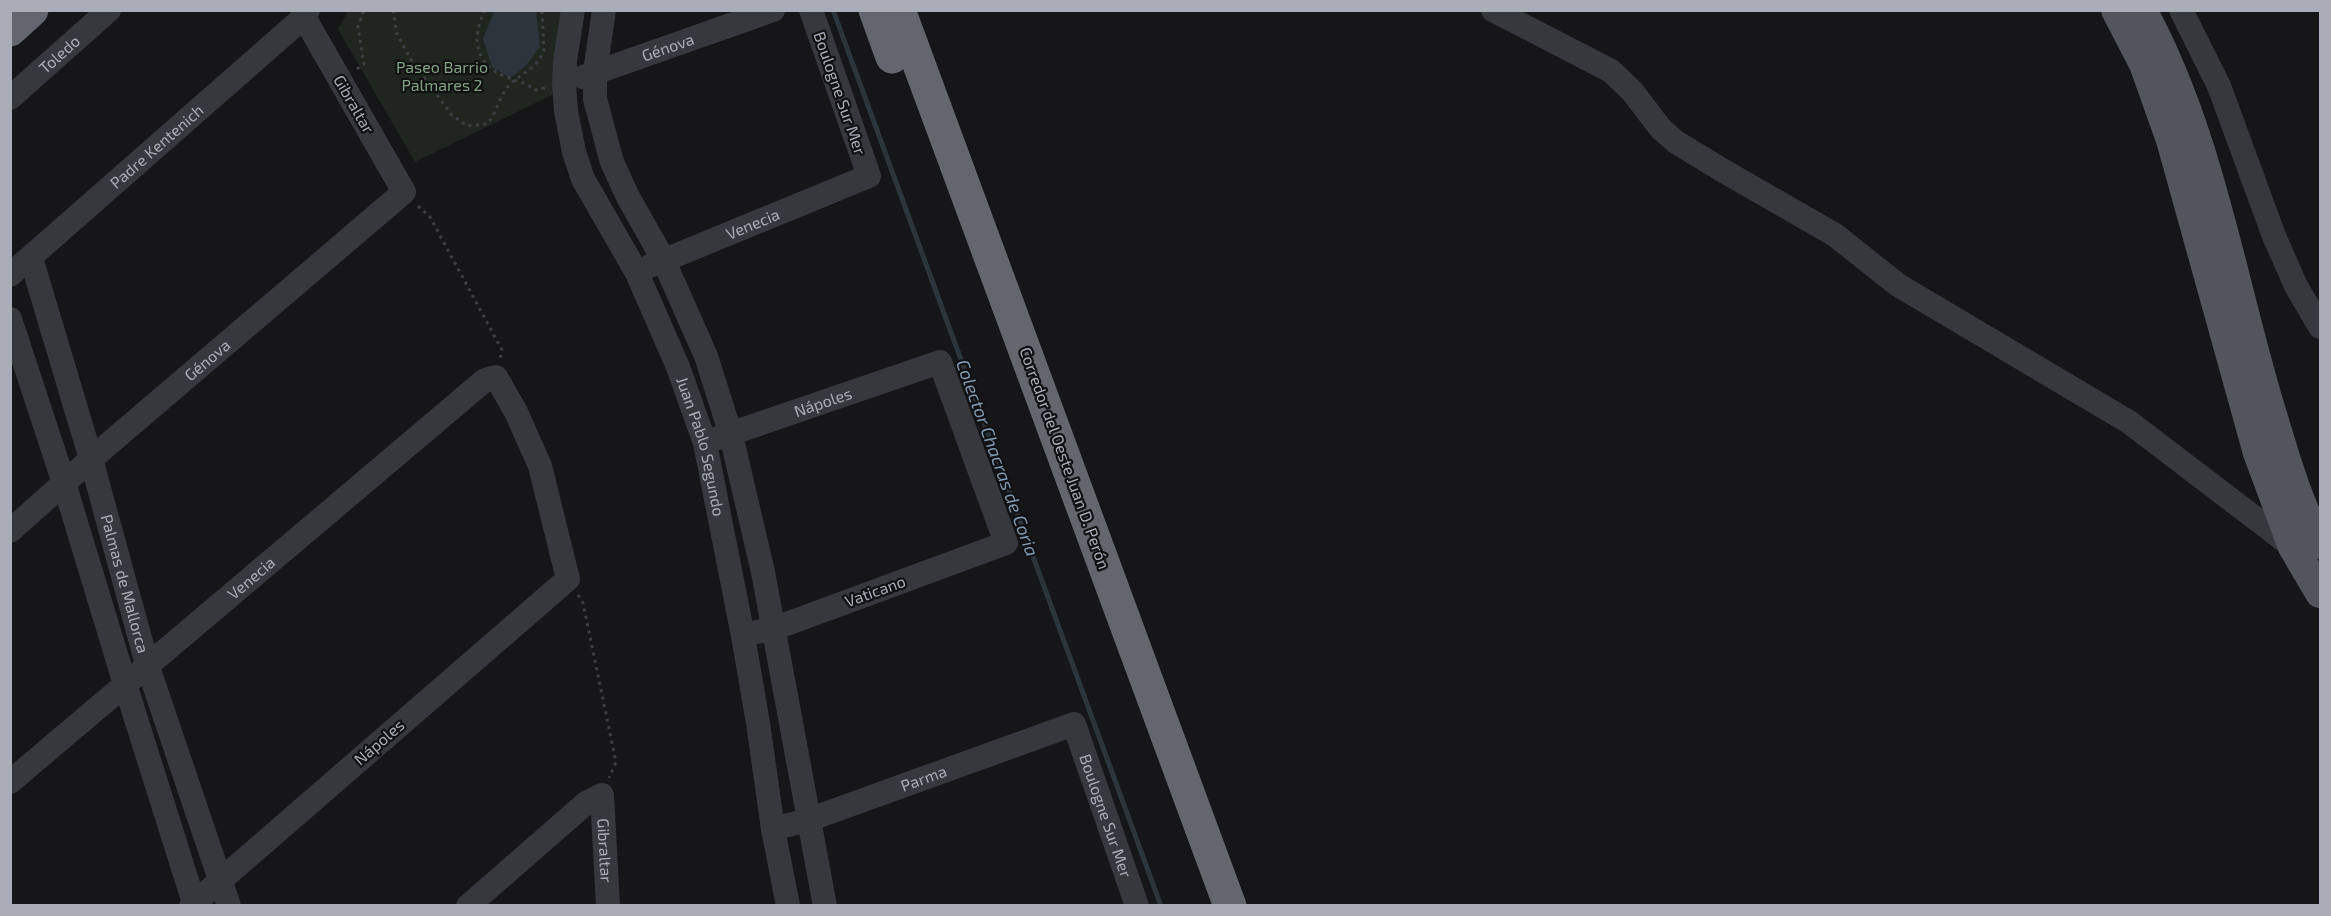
<svg xmlns="http://www.w3.org/2000/svg" width="2331" height="916" viewBox="0 0 2331 916" font-family="'Exo 2',sans-serif">
<style>
.green{fill:#1e261f}
.water{fill:#2c353c}
.lines{fill:none;stroke-linecap:round;stroke-linejoin:round}
.stream{stroke:#2c353c;stroke-width:5}
.path{stroke:#3d3f44;stroke-width:3;stroke-dasharray:3 4.5;stroke-linecap:butt}
.minor{stroke:#37383d;stroke-width:24}
.major{stroke:#53555c;stroke-width:30}
.highway{stroke:#63666e;stroke-width:33}
.labels{text-anchor:middle;stroke-width:4.5;stroke-linejoin:round;paint-order:stroke}
.street-label{font-size:16px;fill:#a8adb8;stroke:#111113}
.park-label{font-size:16px;fill:#7fa381;stroke:#111113}
.water-label{font-size:18px;font-style:italic;fill:#7f9bb3;stroke:#111113}
</style>
<rect width="100%" height="100%" fill="#161618"/>
<path class="green" d="M348 11H570L562 90 415 162 338 29Z"/>
<path class="water" d="M494 11H536L540 47 525 67 510 78 492 67 483 39Z"/>
<g class="lines">
<path class="stream" d="M833 10 1161 906"/>
<g class="path">
<path d="M393 10 397 34 410 58 451 114 467 126 487 124C496 114 498 101 506 89 519 72 532 75 544 51L542 10"/>
<path d="M485 10C470 41 476 66 509 78 521 83 523 81 535 90L545 88"/>
<path d="M357 69 364 64 358 27 364 10"/>
<path d="M418 206 430 217 502 350 500 359"/>
<path d="M578 595 583 603 616 762 609 778"/>
</g>
<g class="minor">
<path id="s1" d="M573 10 565 61 564 83 566 111 574 152 583 179 637 273 678 367 705 443 743 636 758 723 773 829 788 906"/>
<path d="M604 10 595 72V99L612 162 628 197 663 259 706 356 731 435 763 572 825 906"/>
<path d="M1493 10 1611 71 1632 91 1661 129 1676 142 1722 170 1835 235 1898 285 2129 422 2293 547"/>
<path d="M2181 10 2219 86 2274 236 2296 286 2320 327"/>
<path id="s2" d="M583 77 773 10"/>
<path id="s3" d="M10 98 109 10"/>
<path id="s4" d="M31 258 91 459 147 664 229 906"/>
<path id="s5" d="M650 266 869 176 811 10"/>
<path id="s6" d="M10 275 304 17 308 10"/>
<path d="M10 319 64 483 125 684 195 906"/>
<path id="s7" d="M715 439 940 362 1006 543 773 629 757 632"/>
<path id="s8" d="M10 531 91 459 404 192 304 17"/>
<path id="s9" d="M10 782 485 380 496 377 516 412 540 466 568 579 191 906"/>
<path id="s10" d="M773 829 808 820 1074 724 1137 906"/>
<path id="s11" d="M468 906 586 803 602 795 608 906"/>
</g>
<g class="major">
<path d="M2116 10 2144 64 2171 140 2258 453 2293 547 2320 593"/>
<path d="M2142 10C2209 133 2230 275 2270 408 2284 454 2297 502 2320 544"/>
</g>
<g class="highway">
<path d="M875 10 892 57"/>
<path d="M899 10 1230 906"/>
<path d="M10 30 32 10"/>
</g>
</g>
<g class="labels">
<g class="street-label">
<text dy="6" stroke="none"><textPath href="#s2" startOffset="90">Génova</textPath></text>
<text dy="6" stroke="none"><textPath href="#s3" startOffset="66">Toledo</textPath></text>
<text transform="translate(840 93) rotate(71)" y="6">Boulogne Sur Mer</text>
<text transform="translate(354 104) rotate(60)" y="6">Gibraltar</text>
<text dy="6" stroke="none"><textPath href="#s6" startOffset="195">Padre Kentenich</textPath></text>
<text dy="6" stroke="none"><textPath href="#s5" startOffset="111">Venecia</textPath></text>
<text dy="6" stroke="none"><textPath href="#s8" startOffset="261">Génova</textPath></text>
<text dy="6" stroke="none"><textPath href="#s7" startOffset="114">Nápoles</textPath></text>
<text dy="6" stroke="none"><textPath href="#s1" startOffset="466">Juan Pablo Segundo</textPath></text>
<text transform="translate(1065 458) rotate(70)" y="6">Corredor del Oeste Juan D. Perón</text>
<text dy="6" stroke="none"><textPath href="#s9" startOffset="316">Venecia</textPath></text>
<text dy="6" stroke="none"><textPath href="#s4" startOffset="339">Palmas de Mallorca</textPath></text>
<text transform="translate(875 591) rotate(-20)" y="6">Vaticano</text>
<text transform="translate(379 742) rotate(-41)" y="6">Nápoles</text>
<text dy="6" stroke="none"><textPath href="#s10" startOffset="159">Parma</textPath></text>
<text dy="6" stroke="none"><textPath href="#s10" startOffset="416">Boulogne Sur Mer</textPath></text>
<text dy="6" stroke="none"><textPath href="#s11" startOffset="230">Gibraltar</textPath></text>
</g>
<g class="park-label">
<text x="442" y="73">Paseo Barrio<tspan x="442" dy="18">Palmares 2</tspan></text>
</g>
<g class="water-label">
<text transform="translate(997 458) rotate(70)" y="6">Colector Chacras de Coria</text>
</g>
</g>
<rect width="2331" height="916" fill="none" stroke="#a8adb8" stroke-width="24"/>
</svg>
